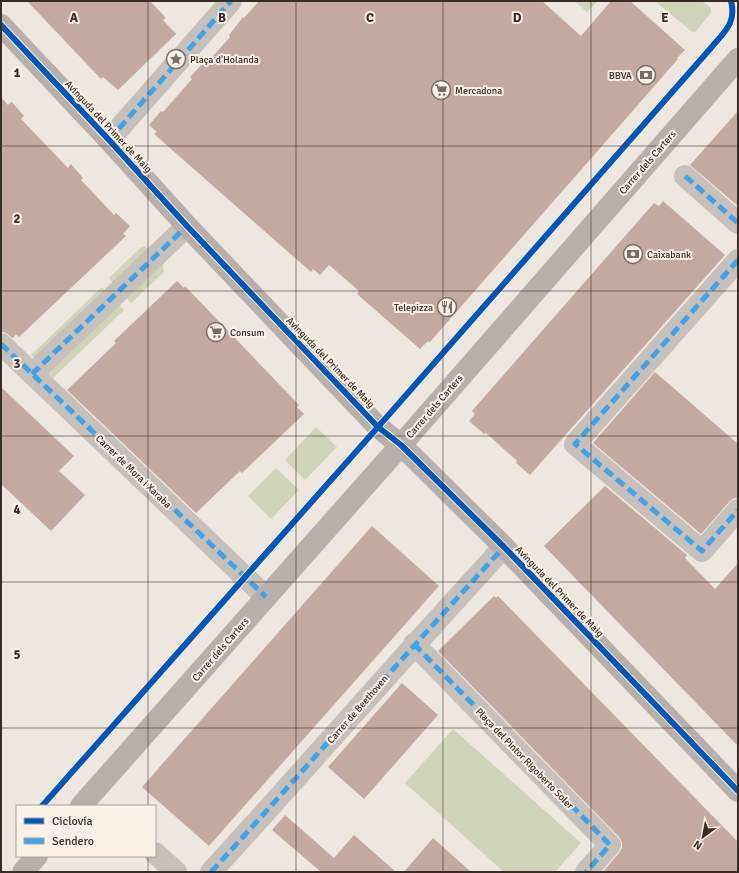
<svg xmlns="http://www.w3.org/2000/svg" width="739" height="873" viewBox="0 0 739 873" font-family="Signika,sans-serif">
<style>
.green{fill:#d0d4b8}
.building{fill:#c4a9a0}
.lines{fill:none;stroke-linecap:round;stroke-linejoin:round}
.street{stroke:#c7bfb9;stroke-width:22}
.secondary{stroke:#b8afaa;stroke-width:22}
.quiet{stroke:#3fa3eb;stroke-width:5;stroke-dasharray:10 5;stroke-linecap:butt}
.cycleway-casing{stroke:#fbf1e7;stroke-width:8}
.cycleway{stroke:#0057b8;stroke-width:6}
.grid{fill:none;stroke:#392c27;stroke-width:1;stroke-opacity:0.55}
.labels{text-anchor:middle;stroke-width:4;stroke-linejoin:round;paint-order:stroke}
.poi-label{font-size:10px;fill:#392c27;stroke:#fbf1e7;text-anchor:start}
.street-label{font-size:10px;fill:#392c27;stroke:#fbf1e7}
.grid-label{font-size:13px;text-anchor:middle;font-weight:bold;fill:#392c27;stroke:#fbf1e7;stroke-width:4;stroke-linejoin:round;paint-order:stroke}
</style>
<rect width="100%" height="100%" fill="#eee7e0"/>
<g class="green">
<path d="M574 1H598L587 12Z"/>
<path d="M655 1H702L711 8V13L695 32 691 31Z"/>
<path d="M145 246 163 265 164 272 131 303 109 278 141 247Z"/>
<path d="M102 287 124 310 53 378 31 355Z"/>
<path d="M316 427 337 447 305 480 285 460Z"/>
<path d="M276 468 299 490 271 519 248 496Z"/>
<path d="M453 729 581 843 555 872H504L405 783Z"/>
</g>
<g class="building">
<path d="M27 1H150L166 18 163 20 176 34 118 90 103 77 101 79Z"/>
<path d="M259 1H542L581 36 611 1H630L685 50 677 58 678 59 595 154 429 343 428 341 420 349 357 294 359 291 329 265 320 275 313 269 311 272 154 134 157 132 149 125 161 111 163 112 192 79 190 77 203 63 205 65 230 37 229 35 243 17 244 18Z"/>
<path d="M1 97 8 105 12 102 24 116 21 119 68 168 71 164 83 178 81 180 114 215 116 213 130 226 123 234 126 236 19 337 16 334 13 338 4 332H1Z"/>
<path d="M738 111V206L690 165Z"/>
<path d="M663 201 725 255 530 475 516 463 517 461 486 433 484 434 469 421 475 414 472 411 654 203 659 206Z"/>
<path d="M177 281 184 288 185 286 299 405 297 407 304 414 242 473 240 471 196 513 67 390 116 343 114 341Z"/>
<path d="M655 372 738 444V498H734L729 502 701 534 593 443Z"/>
<path d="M1 387 74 456 59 471 85 495 51 531 1 484Z"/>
<path d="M605 486 687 555 685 558 715 589 738 563V746L544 546Z"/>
<path d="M372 526 439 586 209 846 142 787Z"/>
<path d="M494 596 496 598 498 596 738 842V872H603L619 853 622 848V842L619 837 438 651Z"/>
<path d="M402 683 438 715 364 799 328 767Z"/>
<path d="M285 815 334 858 354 835 396 872H321L272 830Z"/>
<path d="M433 838 471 872H404Z"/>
</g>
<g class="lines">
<g class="street">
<path d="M109 140 231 1"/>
<path d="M685 176 738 223"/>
<path d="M738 260 575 444 702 551 738 510"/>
<path d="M1 344 266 597"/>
<path d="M32 374 187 226"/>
<path d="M414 644 610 845 586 872"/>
<path d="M155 853 176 872"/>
<path d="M211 872C310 764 405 654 504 547"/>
</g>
<g class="secondary">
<path d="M1 25 109 140 187 226 378 427 401 445 504 547 738 791"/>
<path d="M81 806 401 445 738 59"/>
<path d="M23 872 37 856"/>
</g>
<g class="quiet">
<path d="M109 140 231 1"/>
<path d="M685 176 738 223"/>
<path d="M738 260 575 444 702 551 738 510"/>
<path d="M1 344 266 597"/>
<path d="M32 374 187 226"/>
<path d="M414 644 610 845 586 872"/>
<path d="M211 872C310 764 405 654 504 547"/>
</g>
<defs>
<g id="cycleway">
<path d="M1 25 109 140 187 226 378 427 401 445 504 547 738 791"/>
<path d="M42 806 378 427 710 49C723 33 737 24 731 1"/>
</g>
</defs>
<use href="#cycleway" class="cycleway-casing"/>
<use href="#cycleway" class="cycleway"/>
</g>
<path class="grid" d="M148 1V806M296 1V872M443 1V872M591 1V872M1 146H738M1 291H738M1 436H738M1 582H738M1 728H738M148 856V872"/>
<defs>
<symbol id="sight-ring" viewBox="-11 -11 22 22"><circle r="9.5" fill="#fbf1e7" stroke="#786d68" stroke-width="1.5"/><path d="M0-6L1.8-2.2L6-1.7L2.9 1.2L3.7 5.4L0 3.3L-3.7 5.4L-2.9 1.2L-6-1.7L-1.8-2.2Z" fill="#786d68"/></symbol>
<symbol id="bank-ring" viewBox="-11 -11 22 22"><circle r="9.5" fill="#fbf1e7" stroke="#786d68" stroke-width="1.5"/><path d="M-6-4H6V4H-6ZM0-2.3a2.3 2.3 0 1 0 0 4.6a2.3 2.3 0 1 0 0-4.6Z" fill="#786d68"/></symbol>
<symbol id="supermarket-ring" viewBox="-11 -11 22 22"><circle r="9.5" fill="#fbf1e7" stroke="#786d68" stroke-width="1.5"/><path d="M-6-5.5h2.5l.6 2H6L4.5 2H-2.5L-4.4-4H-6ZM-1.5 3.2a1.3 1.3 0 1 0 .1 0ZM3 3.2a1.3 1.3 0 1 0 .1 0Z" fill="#786d68"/></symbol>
<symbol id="restaurant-ring" viewBox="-11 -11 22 22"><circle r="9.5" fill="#fbf1e7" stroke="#786d68" stroke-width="1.5"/><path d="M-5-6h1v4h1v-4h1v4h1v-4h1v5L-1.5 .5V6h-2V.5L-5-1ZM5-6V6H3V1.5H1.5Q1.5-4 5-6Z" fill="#786d68"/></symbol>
</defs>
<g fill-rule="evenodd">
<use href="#sight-ring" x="165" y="48" width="22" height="22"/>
<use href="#bank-ring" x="635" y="64" width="22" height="22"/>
<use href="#supermarket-ring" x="430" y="79" width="22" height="22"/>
<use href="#bank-ring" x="622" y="243" width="22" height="22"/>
<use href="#restaurant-ring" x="436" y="296" width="22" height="22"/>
<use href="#supermarket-ring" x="205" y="321" width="22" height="22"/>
</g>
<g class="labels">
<g class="poi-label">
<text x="190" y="63">Plaça d'Holanda</text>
<text x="632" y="79" text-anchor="end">BBVA</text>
<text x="455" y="94">Mercadona</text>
<text x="647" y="258">Caixabank</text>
<text x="433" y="311" text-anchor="end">Telepizza</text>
<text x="230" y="336">Consum</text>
</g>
<g class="street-label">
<text transform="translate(109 126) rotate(47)" y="4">Avinguda del Primer de Maig</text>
<text transform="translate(647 162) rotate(-49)" y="4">Carrer dels Carters</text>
<text transform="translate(331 362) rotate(46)" y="4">Avinguda del Primer de Maig</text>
<text transform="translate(434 406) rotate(-49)" y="4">Carrer dels Carters</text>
<text transform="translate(134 471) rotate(44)" y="4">Carrer de Mora i Xaraba</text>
<text transform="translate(560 591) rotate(46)" y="4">Avinguda del Primer de Maig</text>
<text transform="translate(220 649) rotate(-49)" y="4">Carrer dels Carters</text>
<text transform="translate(357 709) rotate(-49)" y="4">Carrer de Beethoven</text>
<text transform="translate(525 758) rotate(46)" y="4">Plaça del Pintor Rigoberto Soler</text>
</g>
</g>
<g class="grid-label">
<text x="74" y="22">A</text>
<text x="222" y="22">B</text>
<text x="370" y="22">C</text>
<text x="517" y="22">D</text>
<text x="665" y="22">E</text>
<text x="17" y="77">1</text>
<text x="17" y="223">2</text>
<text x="17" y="368">3</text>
<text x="17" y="514">4</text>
<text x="17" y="659">5</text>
</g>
<rect width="739" height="873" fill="none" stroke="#392c27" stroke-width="4"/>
<rect x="16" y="805" width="140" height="52" fill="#fbf1e7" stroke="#ada29a"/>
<rect x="24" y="818" width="20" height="6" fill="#0057b8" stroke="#ada29a"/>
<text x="52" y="825" font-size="12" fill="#392c27">Ciclovía</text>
<rect x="24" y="838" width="20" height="6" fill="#3fa3eb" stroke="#ada29a"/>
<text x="52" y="845" font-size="12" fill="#392c27">Sendero</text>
<g transform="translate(703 837) rotate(212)" stroke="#fbf1e7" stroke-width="3" paint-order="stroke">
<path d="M0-3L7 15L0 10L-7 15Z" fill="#392c27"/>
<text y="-6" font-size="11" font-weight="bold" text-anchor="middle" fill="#392c27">N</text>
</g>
</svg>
